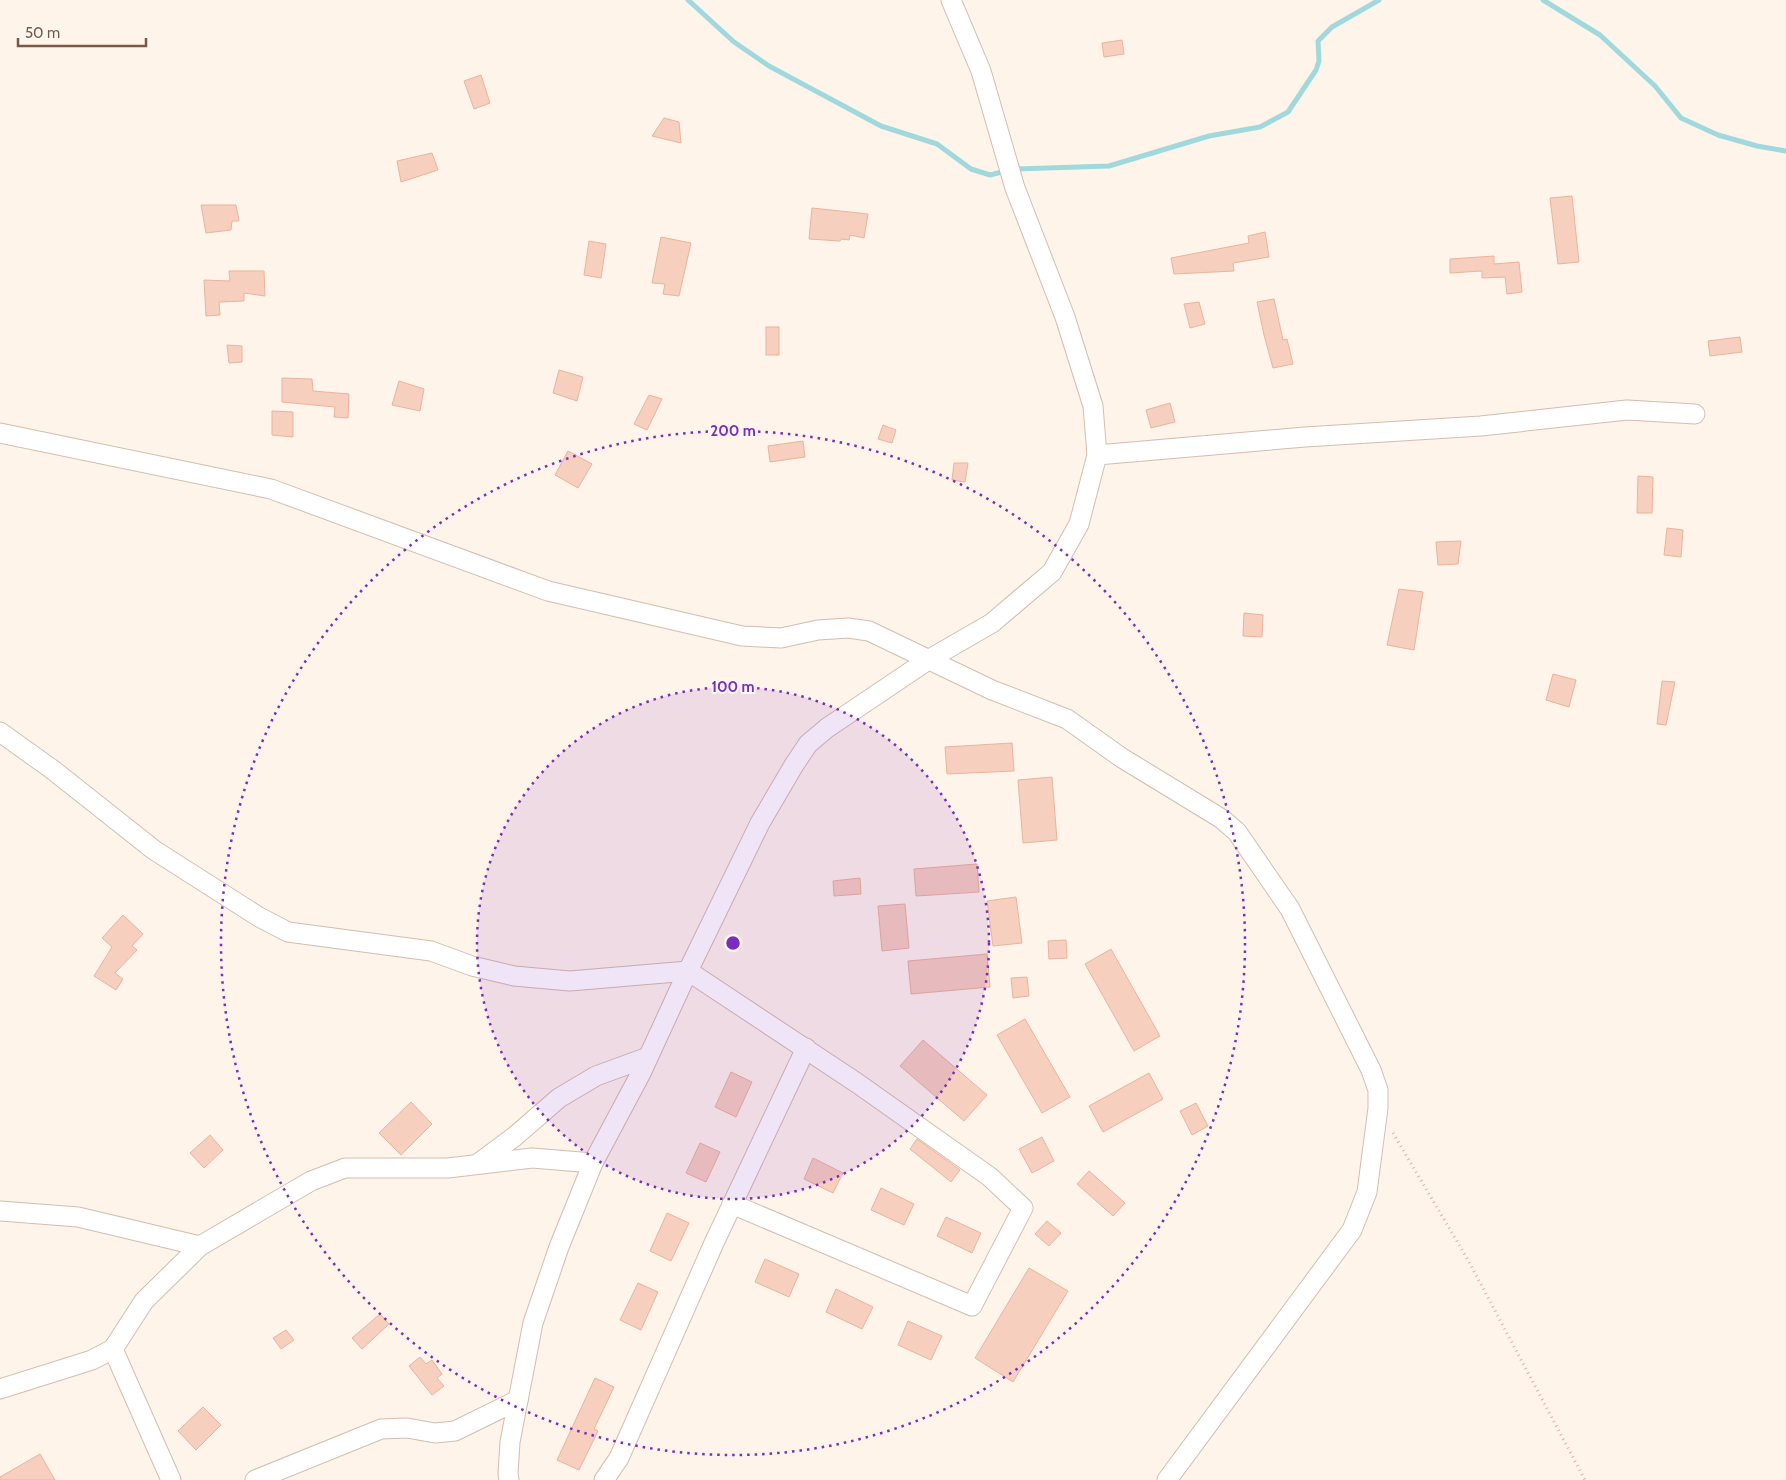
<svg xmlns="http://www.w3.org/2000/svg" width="1786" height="1480" viewBox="0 0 1786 1480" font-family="Cabin,sans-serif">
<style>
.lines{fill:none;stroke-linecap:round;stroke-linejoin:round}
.stream{stroke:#a0d9dd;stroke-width:5}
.building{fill:#f6cfbe;stroke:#eab39d}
.street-casing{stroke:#d4bcaf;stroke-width:21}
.path{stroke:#dcb2a0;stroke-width:3;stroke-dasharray:1 4;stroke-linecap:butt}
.street{stroke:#fff;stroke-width:19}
.ring{fill:none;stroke:#7b2cbf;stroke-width:2.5;stroke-dasharray:2.5 5}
.centre{fill:#7b2cbf;stroke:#fff8f0;stroke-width:2.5}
.ring-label{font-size:15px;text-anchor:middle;font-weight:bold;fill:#7b2cbf;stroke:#fff8f0;stroke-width:4;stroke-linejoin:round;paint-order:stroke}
</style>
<rect width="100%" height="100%" fill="#fef4e9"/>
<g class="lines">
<g class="stream">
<path d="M688 0 734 42 769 66 881 126 937 144 971 169 990 175 1006 171"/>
<path d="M1543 0 1600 35 1655 86 1681 118 1718 135 1757 146 1786 151"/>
<path d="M1014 169 1109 166 1209 136 1260 127 1288 112 1316 70 1319 61 1318 41 1332 27 1379 0"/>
</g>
</g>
<g class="building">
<path d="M1122 40 1124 54 1104 57 1102 43Z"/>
<path d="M481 75 490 103 474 109 464 81Z"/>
<path d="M664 118 679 122 681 143 652 136Z"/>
<path d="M432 153 438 170 401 182 397 161Z"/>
<path d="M1572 196 1579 262 1558 264 1550 198Z"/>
<path d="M201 205H236L239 221H232L231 230 206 233Z"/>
<path d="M812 208 868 214 864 238 850 235 849 240 841 239 840 241 809 239Z"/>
<path d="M1265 232 1269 257 1233 263 1234 271 1174 274 1171 258 1249 243 1248 236Z"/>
<path d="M661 237 691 243 679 296 663 294 665 284 652 283Z"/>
<path d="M589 241 606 244 601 278 584 275Z"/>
<path d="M1494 256V264L1519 262 1522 292 1507 294 1505 277 1482 278V271L1450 273V259Z"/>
<path d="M229 271H264L265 296 244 293V301L219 302 220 315 206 316 204 280 230 281Z"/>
<path d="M1274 299 1283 340 1287 339 1293 364 1273 368 1264 335 1257 302Z"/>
<path d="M1199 302 1205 324 1190 328 1184 304Z"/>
<rect x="766" y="327" width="13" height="28"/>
<path d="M1740 337 1742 352 1710 356 1708 341Z"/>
<path d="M227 345 242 346V362L229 363Z"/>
<path d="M559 370 583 377 577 401 553 393Z"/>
<path d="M282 378 312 379 313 391 349 394 348 418 334 417 335 407 282 402Z"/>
<path d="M399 381 424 389 420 411 392 405Z"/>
<path d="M649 395 662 399 647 430 634 424Z"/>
<path d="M1170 403 1175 422 1151 428 1146 410Z"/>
<path d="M272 411 293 412V437L272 435Z"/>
<path d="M883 425 896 430 892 443 878 439Z"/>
<path d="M803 441 805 457 770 462 768 446Z"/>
<path d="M568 451 592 464 578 488 555 475Z"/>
<path d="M954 463H968L965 482 952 480Z"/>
<path d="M1638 476 1653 477 1652 513H1637Z"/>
<path d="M1667 528 1683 530 1681 557 1664 555Z"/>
<path d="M1461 541 1458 564 1438 565 1436 542Z"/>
<path d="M1399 589 1423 592 1414 650 1387 645Z"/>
<path d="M1244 613 1263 615 1262 637 1243 636Z"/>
<path d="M1553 674 1576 680 1569 707 1546 700Z"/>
<path d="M1662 681 1675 682 1666 725 1657 724Z"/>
<path d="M1012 743 1014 771 947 774 945 747Z"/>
<path d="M1052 777 1057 840 1023 843 1018 780Z"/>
<path d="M977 864 979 892 916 896 914 869Z"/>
<path d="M860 878 861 894 834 896 833 881Z"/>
<path d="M1016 897 1022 943 993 946 987 901Z"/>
<path d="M905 904 909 948 882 951 878 906Z"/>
<path d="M123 915 143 934 132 946 137 950 115 973 123 979 116 990 94 976 112 947 102 938Z"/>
<path d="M1066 940 1067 958 1049 959 1048 941Z"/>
<path d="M1111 949 1160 1036 1134 1051 1085 964Z"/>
<path d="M987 954 990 987 911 994 908 961Z"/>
<path d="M1027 977 1029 996 1013 998 1011 978Z"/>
<path d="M1025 1019 1070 1097 1042 1113 997 1035Z"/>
<path d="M923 1040 987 1095 964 1121 900 1066Z"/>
<path d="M731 1072 752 1082 736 1117 715 1107Z"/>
<path d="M1149 1073 1163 1099 1103 1132 1089 1106Z"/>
<path d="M411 1102 432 1124 401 1155 379 1133Z"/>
<path d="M1196 1103 1208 1126 1192 1135 1180 1111Z"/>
<path d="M210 1135 223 1150 204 1168 190 1153Z"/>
<path d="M1042 1137 1054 1161 1032 1173 1019 1149Z"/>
<path d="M917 1139 960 1170 951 1182 910 1149Z"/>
<path d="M700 1143 720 1152 706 1182 686 1173Z"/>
<path d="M813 1158 843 1173 833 1193 804 1179Z"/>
<path d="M1089 1171 1125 1203 1113 1216 1077 1184Z"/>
<path d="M881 1188 914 1204 904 1225 871 1210Z"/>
<path d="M667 1213 689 1223 671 1261 650 1251Z"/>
<path d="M946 1217 981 1233 972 1253 937 1236Z"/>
<path d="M1047 1221 1061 1233 1049 1246 1035 1234Z"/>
<path d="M765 1259 799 1274 789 1297 755 1282Z"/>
<path d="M1029 1268 1068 1291 1013 1382 975 1358Z"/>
<path d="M638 1283 658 1292 641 1330 620 1320Z"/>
<path d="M836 1289 873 1307 862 1329 826 1312Z"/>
<path d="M380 1314 389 1324 362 1349 352 1338Z"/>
<path d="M908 1321 942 1336 931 1360 898 1345Z"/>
<path d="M286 1330 294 1340 281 1349 273 1338Z"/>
<path d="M420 1357 426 1364 432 1360 442 1374 437 1378 444 1386 432 1395 409 1366Z"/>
<path d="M595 1378 614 1387 594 1429 598 1431 579 1470 557 1460Z"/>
<path d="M203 1407 221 1425 196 1450 178 1431Z"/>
<path d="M40 1454 55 1480H0V1477Z"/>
</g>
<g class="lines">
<defs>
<g id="street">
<path d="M0 433 271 489 548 591 742 636 781 638 818 630 848 628 869 631 992 690 1067 719 1122 758 1222 819 1237 832 1290 909 1371 1070 1378 1090V1108L1367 1192 1352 1230 1167 1480"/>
<path d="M1097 455 1305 437 1481 426 1627 410 1695 414"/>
<path d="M0 732 53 770 154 850 259 917 288 932 431 951 472 966 514 976 570 981 688 971 857 1083 990 1177 1023 1208 972 1306 732 1204"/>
<path d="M479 1163 514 1137 559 1098 596 1076 648 1057"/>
<path d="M0 1211 78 1217 200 1246"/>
<path d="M113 1349 171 1480"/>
<path d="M0 1389 92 1360 113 1349 144 1301 200 1246 311 1181 345 1168H448L532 1158 593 1163"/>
<path d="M255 1480 381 1429 407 1428 435 1433 455 1431 518 1400"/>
<path d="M509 1480 508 1474 510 1442 533 1323 559 1247 593 1163 641 1073 688 971 760 823 794 765 808 744 827 728 928 660 992 623 1052 572 1079 524 1097 455 1093 406 1065 317 1015 188 981 71 951 0"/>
<path d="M604 1480 619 1458 714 1243 806 1048"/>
</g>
</defs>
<use href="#street" class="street-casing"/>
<path class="path" d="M1393 1133 1468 1260 1585 1480"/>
<use href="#street" class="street"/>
</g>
<circle cx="733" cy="943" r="256" fill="#7b2cbf" fill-opacity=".12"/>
<g class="ring">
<circle cx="733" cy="943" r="256"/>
<circle cx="733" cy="943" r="512"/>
</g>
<circle cx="733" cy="943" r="8" class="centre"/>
<g class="ring-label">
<text x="733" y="436">200 m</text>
<text x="733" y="692">100 m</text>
</g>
<path d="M18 38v8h128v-8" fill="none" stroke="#7b5749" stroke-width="2.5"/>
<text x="25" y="38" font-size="15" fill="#7b5749" stroke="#fff8f0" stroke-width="4" paint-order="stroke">50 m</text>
</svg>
